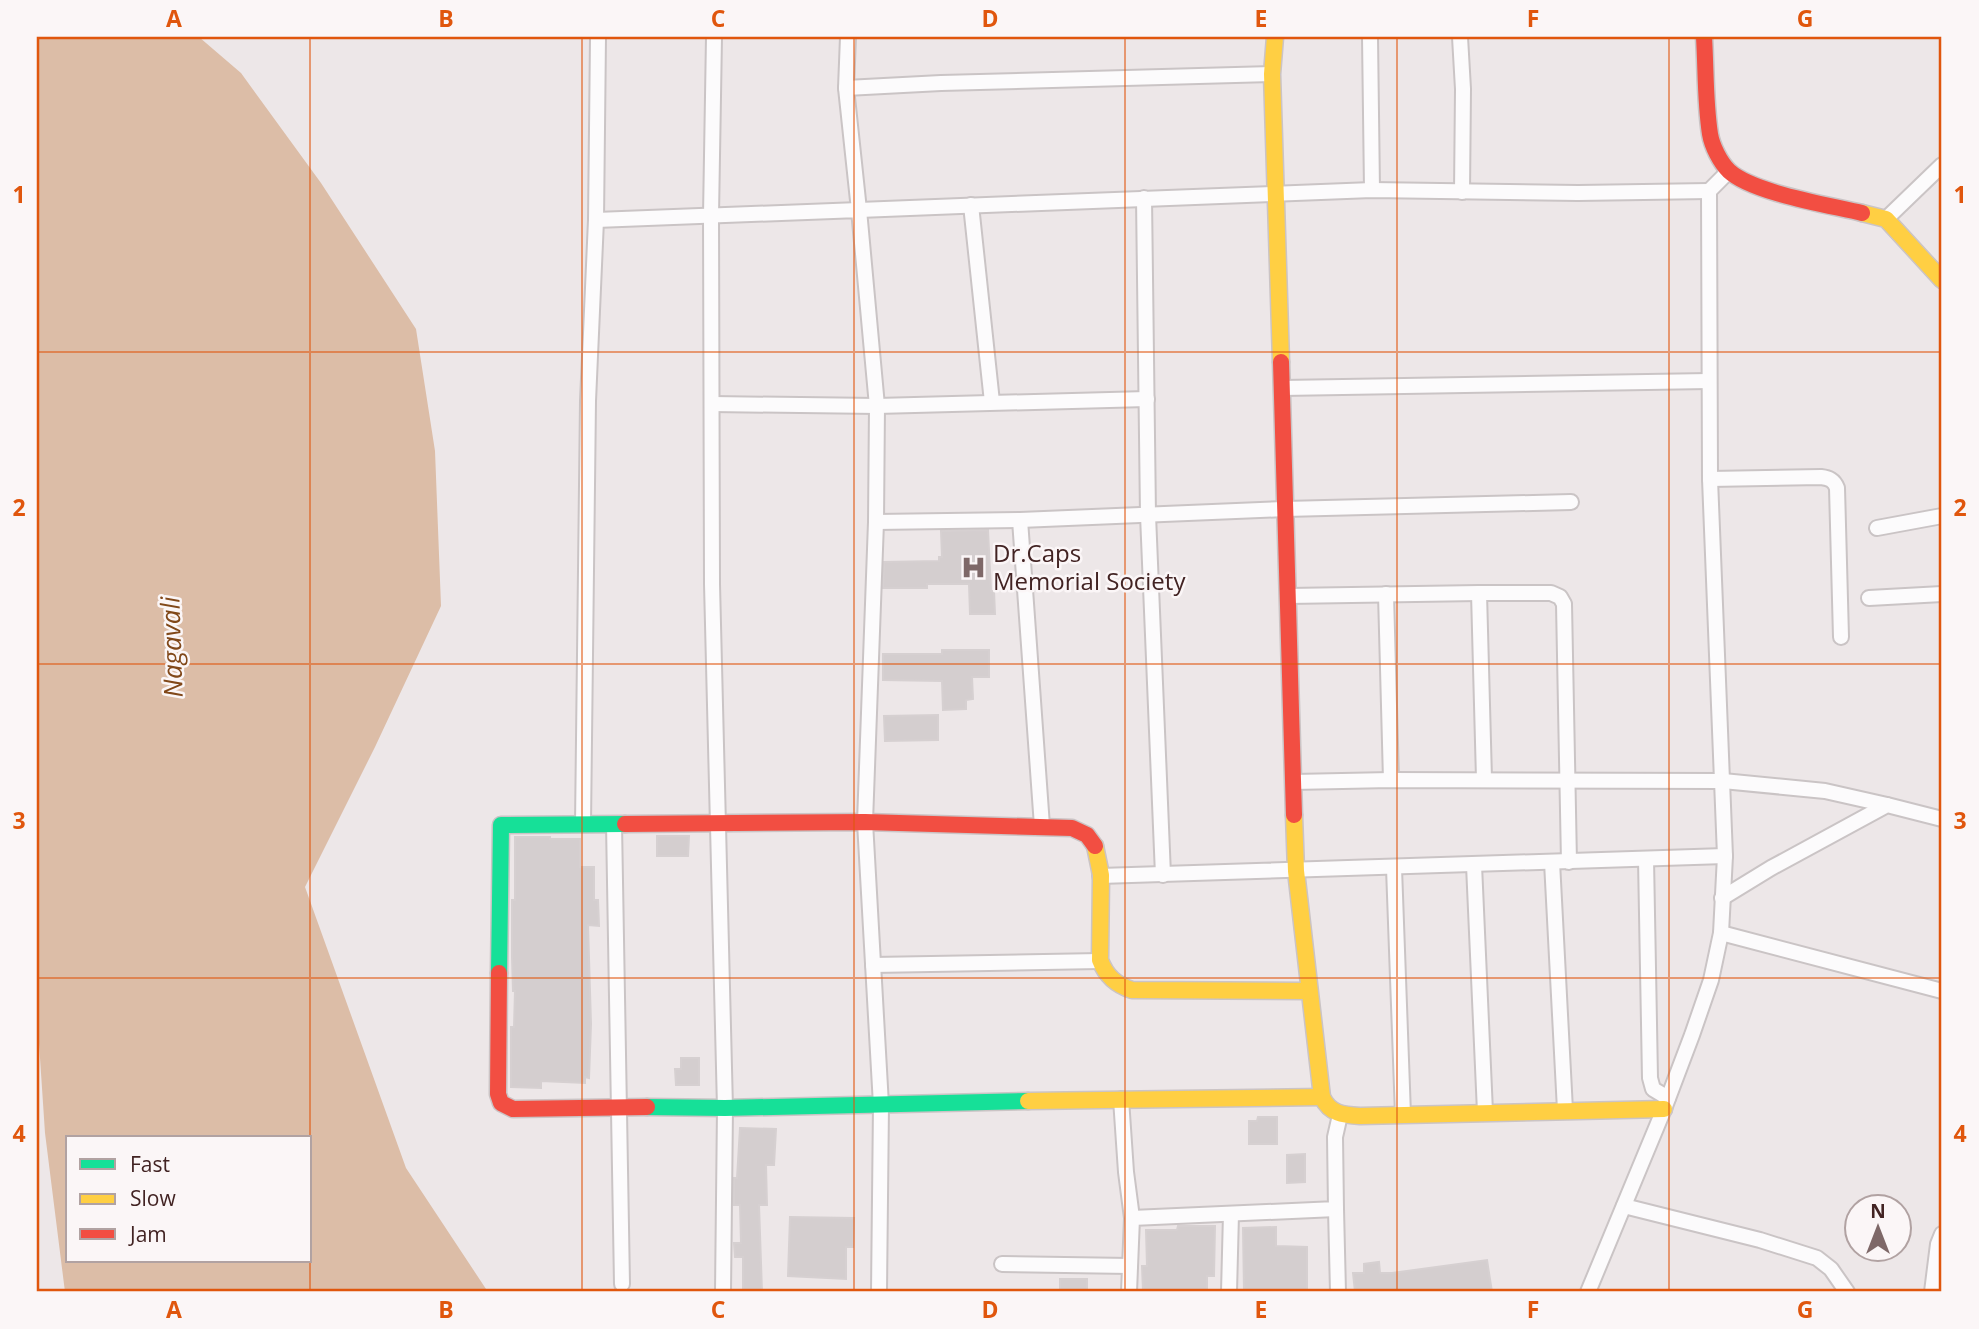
<svg xmlns="http://www.w3.org/2000/svg" width="1979" height="1329" viewBox="0 0 1979 1329" font-family="'Open Sans',sans-serif">
<style>
.water{fill:#dcbda7;fill-rule:evenodd}
.building{fill:#d4cecf;stroke:#d6d0d1;stroke-width:2}
.lines{fill:none;stroke-linecap:round;stroke-linejoin:round}
.street-casing{stroke:#cac4c5;stroke-width:18}
.fast-casing{stroke:#cbc4c5;stroke-width:19}
.slow-casing{stroke:#cbc4c5;stroke-width:19}
.jam-casing{stroke:#cbc4c5;stroke-width:19}
.street{stroke:#fcfbfc;stroke-width:14}
.fast{stroke:#16e098;stroke-width:16}
.slow{stroke:#ffcf43;stroke-width:16}
.jam{stroke:#f24e42;stroke-width:16}
.grid{fill:none;stroke:#e0560d;stroke-width:2;stroke-opacity:0.55}
.labels{text-anchor:middle;stroke-width:5;stroke-linejoin:round;paint-order:stroke}
.poi-label{font-size:24px;fill:#422323;stroke:#fbf6f7;text-anchor:start}
.water-label{font-size:26px;font-style:italic;fill:#814819;stroke:#fbf6f7}
.neatline{fill:none;stroke:#e0560d;stroke-width:2.5}
.grid-label{font-size:23px;text-anchor:middle;font-weight:bold;fill:#e0560d}
</style>
<rect width="100%" height="100%" fill="#ede7e8"/>
<path class="water" d="M37 37H199L241 73 321 183 416 329 435 451 441 606 375 747 305 887 406 1168 488 1292H65L45 1133 37 1013ZM68 1138H310V1261H68Z"/>
<g class="building">
<path d="M988 530 991 591H994L995 614H970L969 584H927V588H883L884 562 939 561V557H942L941 531Z"/>
<path d="M942 650H989V677H972L973 699 966 700V709L943 710 942 681 883 680V654H942Z"/>
<path d="M938 715V740L885 741 884 716Z"/>
<path d="M657 836H689L688 856H657Z"/>
<path d="M515 837H550V839H580V867H594V900H598L599 926 588 925 591 1024 589 1078 585 1077V1083L541 1081V1088L511 1087V1027H514L515 991H513L512 957V900H515Z"/>
<path d="M681 1058H699V1085H676L675 1069H681Z"/>
<path d="M1258 1117H1277V1144H1249V1121H1257Z"/>
<path d="M740 1128 776 1129 774 1165H766L767 1205H759L762 1292H743V1257H735L734 1243H741L740 1205H734V1178H737Z"/>
<path d="M1305 1154V1182L1287 1183V1155Z"/>
<path d="M790 1217 854 1218 853 1247H846V1279L788 1276Z"/>
<path d="M1178 1226H1215L1214 1276H1207V1292L1143 1291 1142 1266H1147L1146 1230H1177Z"/>
<path d="M1276 1227V1246L1307 1247V1292H1280V1290L1244 1291 1243 1228Z"/>
<path d="M1487 1260 1492 1292H1355L1353 1273H1364V1264L1379 1262 1380 1273H1392Z"/>
<rect x="1060" y="1279" width="27" height="13"/>
</g>
<g class="lines">
<defs>
<g id="street">
<path d="M714 37 711 215 712 584 725 1108 723 1292"/>
<path d="M848 37 846 88 859 210 1372 190 1578 193 1709 191"/>
<path d="M1370 37 1372 190"/>
<path d="M1460 37 1463 89 1462 192"/>
<path d="M846 88 941 83 1272 74"/>
<path d="M1144 198 1148 515 1163 875"/>
<path d="M971 205 992 402"/>
<path d="M1886 219 1942 165"/>
<path d="M596 220 859 210 877 406 876 522 865 822 881 1105 879 1292"/>
<path d="M1282 388 1709 381"/>
<path d="M712 404 877 406 1147 399"/>
<path d="M1710 479 1821 477C1829 478 1834 480 1837 488L1841 637"/>
<path d="M1020 520 1042 826"/>
<path d="M876 522 1020 520 1285 509 1571 502"/>
<path d="M1877 528 1942 516"/>
<path d="M1479 593 1484 779"/>
<path d="M1386 594 1391 780"/>
<path d="M1288 596 1479 593H1551L1560 597 1564 604 1569 862"/>
<path d="M1869 598 1942 594"/>
<path d="M1293 782 1391 780 1723 781 1825 791 1887 805"/>
<path d="M583 824 588 401 596 220 598 37"/>
<path d="M614 824 622 1284"/>
<path d="M1646 859 1650 1078 1653 1089 1668 1098"/>
<path d="M1552 862 1565 1110"/>
<path d="M1474 865 1485 1112"/>
<path d="M1394 868 1403 1115"/>
<path d="M1100 876 1725 856"/>
<path d="M1722 898 1771 868 1887 805 1942 819"/>
<path d="M1721 933 1942 991"/>
<path d="M873 965 1100 961"/>
<path d="M1121 1099 1126 1172 1132 1218"/>
<path d="M1624 1206 1760 1240 1817 1258 1831 1269 1847 1292"/>
<path d="M1336 1209 1338 1292"/>
<path d="M1002 1264 1130 1266"/>
<path d="M1129 1292 1132 1218 1336 1209 1335 1137 1340 1115"/>
<path d="M1229 1292 1231 1214"/>
<path d="M1588 1292 1664 1109 1692 1035 1711 980 1721 933 1725 856 1710 479 1709 191 1729 171"/>
<path d="M1932 1292 1938 1244 1942 1234"/>
</g>
<g id="fast">
<path d="M499 973 501 825 625 824"/>
<path d="M647 1107 725 1108 1028 1101"/>
</g>
<g id="slow">
<path d="M1275 37 1272 74 1281 362"/>
<path d="M1862 213 1886 219 1942 280"/>
<path d="M1294 815 1296 871 1322 1097C1330 1114 1343 1115 1360 1116L1664 1109"/>
<path d="M1095 846 1101 875 1100 960C1106 976 1116 985 1132 990L1309 991"/>
<path d="M1028 1101 1322 1097"/>
</g>
<g id="jam">
<path d="M1704 37C1706 69 1705 102 1710 134 1712 146 1720 162 1729 171 1753 193 1829 205 1862 213"/>
<path d="M1281 362 1294 815"/>
<path d="M625 824 865 822 1072 828 1087 835 1095 846"/>
<path d="M499 973 498 1094 501 1103 513 1109 647 1107"/>
</g>
</defs>
<use href="#street" class="street-casing"/>
<use href="#fast" class="fast-casing"/>
<use href="#slow" class="slow-casing"/>
<use href="#jam" class="jam-casing"/>
<use href="#street" class="street"/>
<use href="#fast" class="fast"/>
<use href="#slow" class="slow"/>
<use href="#jam" class="jam"/>
</g>
<path class="grid" d="M310 37V1292M582 37V1292M854 37V1292M1125 37V1292M1397 37V1292M1669 37V1292M37 352H1942M37 664H1942M37 978H1942"/>
<defs>
<symbol id="hospital-bare" viewBox="-9 -9 18 18"><path d="M-5-5h3v3.5h4V-5h3V5h-3V1.5h-4V5h-3Z" fill="#7e6868" stroke="#fbf6f7" stroke-width="2.5" paint-order="stroke"/></symbol>
</defs>
<g fill-rule="evenodd">
<use href="#hospital-bare" x="956" y="550" width="35" height="35"/>
</g>
<g class="labels">
<g class="poi-label">
<text x="993" y="562">Dr.Caps<tspan x="993" dy="28">Memorial Society</tspan></text>
</g>
<g class="water-label">
<text transform="translate(172 647) rotate(-92)" y="9">Nagavali</text>
</g>
</g>
<rect width="1979" height="1329" fill="none" stroke="#fbf6f7" stroke-width="77"/>
<rect x="66" y="1136" width="245" height="126" fill="#fbf6f7" stroke="#b1a2a2" stroke-width="2"/>
<rect x="80" y="1159" width="35" height="10" fill="#16e098" stroke="#b1a2a2" stroke-width="2"/>
<text x="130" y="1172" font-size="21" fill="#422323">Fast</text>
<rect x="80" y="1194" width="35" height="10" fill="#ffcf43" stroke="#b1a2a2" stroke-width="2"/>
<text x="130" y="1206" font-size="21" fill="#422323">Slow</text>
<rect x="80" y="1229" width="35" height="10" fill="#f24e42" stroke="#b1a2a2" stroke-width="2"/>
<text x="130" y="1242" font-size="21" fill="#422323">Jam</text>
<g transform="translate(1878 1228)"><circle r="33" fill="#fbf6f7" stroke="#b1a2a2" stroke-width="2"/>
<path d="M0-5L12 26L0 18L-12 26Z" fill="#7e6868"/>
<text y="-10" font-size="19" font-weight="bold" text-anchor="middle" fill="#422323">N</text>
</g>
<rect x="38" y="38" width="1902" height="1252" class="neatline"/>
<g class="grid-label">
<text x="174" y="27">A</text>
<text x="446" y="27">B</text>
<text x="718" y="27">C</text>
<text x="990" y="27">D</text>
<text x="1261" y="27">E</text>
<text x="1533" y="27">F</text>
<text x="1805" y="27">G</text>
<text x="19" y="203">1</text>
<text x="1960" y="203">1</text>
<text x="19" y="516">2</text>
<text x="1960" y="516">2</text>
<text x="19" y="829">3</text>
<text x="1960" y="829">3</text>
<text x="19" y="1142">4</text>
<text x="1960" y="1142">4</text>
<text x="174" y="1318">A</text>
<text x="446" y="1318">B</text>
<text x="718" y="1318">C</text>
<text x="990" y="1318">D</text>
<text x="1261" y="1318">E</text>
<text x="1533" y="1318">F</text>
<text x="1805" y="1318">G</text>
</g>
</svg>
